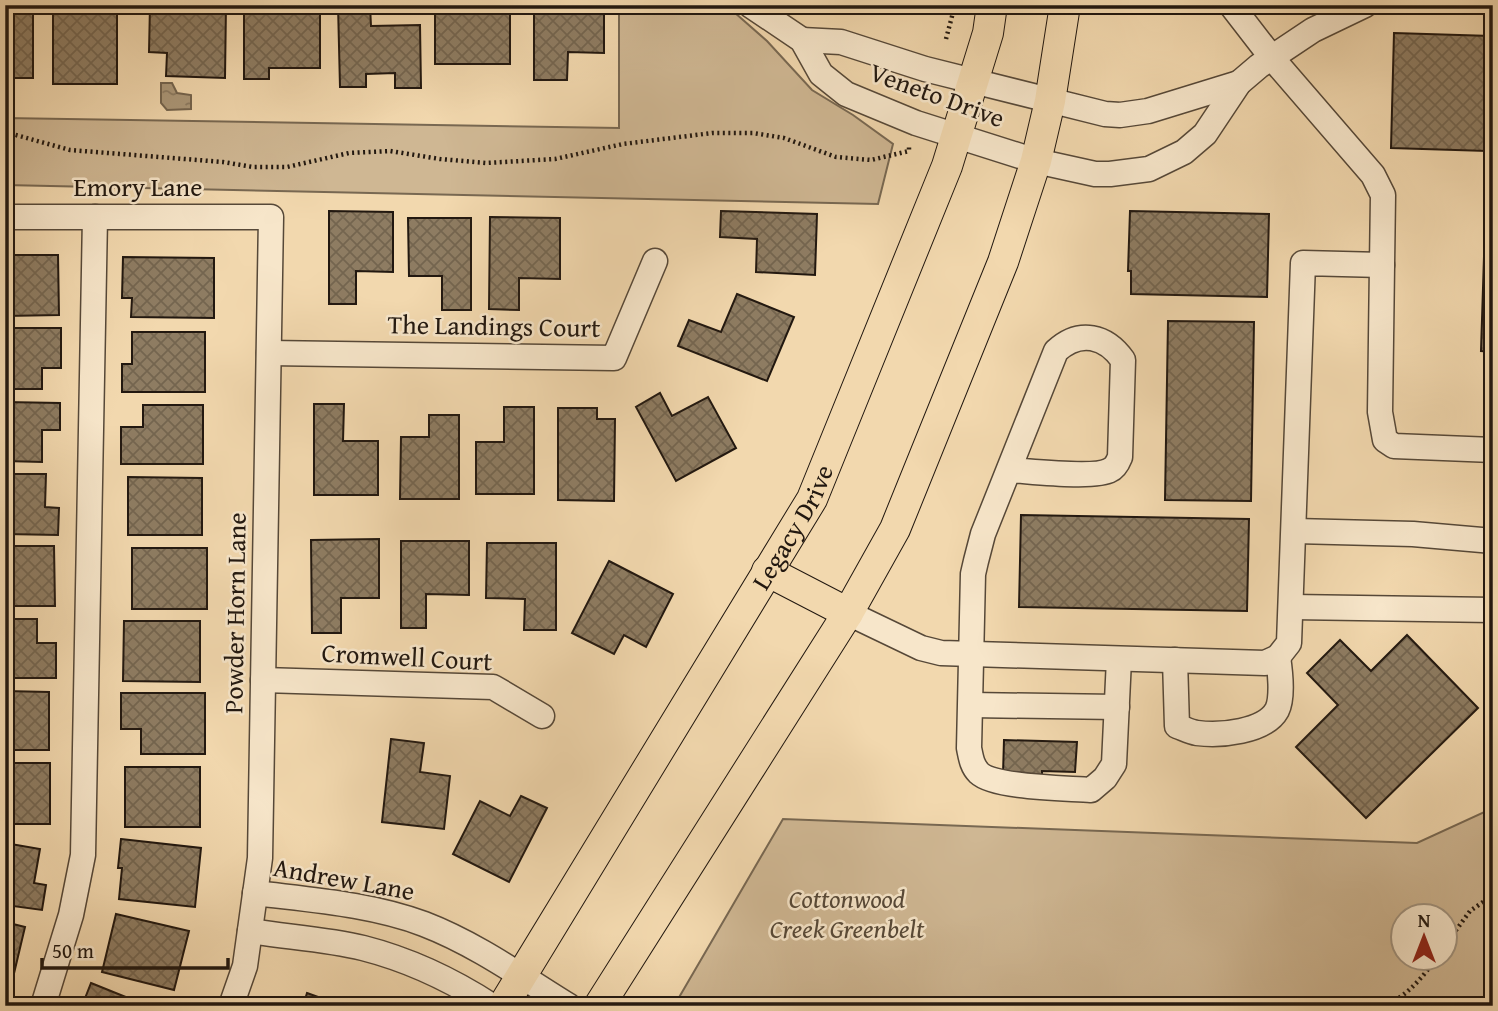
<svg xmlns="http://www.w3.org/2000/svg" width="1498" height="1011" viewBox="0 0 1498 1011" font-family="'Gentium Book Plus',serif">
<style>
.green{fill:#cfb793;stroke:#786852;stroke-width:2;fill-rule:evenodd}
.water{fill:url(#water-ripples);stroke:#74644e;stroke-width:2}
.building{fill:url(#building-cross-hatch);stroke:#221810;stroke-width:2}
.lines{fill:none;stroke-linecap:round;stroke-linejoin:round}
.minor-casing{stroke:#564838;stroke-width:27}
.major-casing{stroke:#221810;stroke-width:32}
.path{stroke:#221810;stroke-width:4.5;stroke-dasharray:2 3.5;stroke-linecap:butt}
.minor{stroke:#f7e6ca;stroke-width:24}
.major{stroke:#f2d8ae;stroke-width:30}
.labels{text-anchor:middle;stroke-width:5;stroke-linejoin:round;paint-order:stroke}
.street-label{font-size:26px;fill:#221810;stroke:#f7e6ca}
.park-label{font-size:26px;font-style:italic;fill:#564837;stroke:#f7e6ca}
</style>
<defs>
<pattern id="water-ripples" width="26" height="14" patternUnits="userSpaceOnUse" patternTransform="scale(1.75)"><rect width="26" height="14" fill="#ab9778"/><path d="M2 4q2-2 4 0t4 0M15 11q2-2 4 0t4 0" fill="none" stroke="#8b7a61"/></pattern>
<pattern id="building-cross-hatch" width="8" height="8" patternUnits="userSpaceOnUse" patternTransform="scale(1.75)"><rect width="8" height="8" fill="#8e7c62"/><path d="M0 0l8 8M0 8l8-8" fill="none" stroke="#74654f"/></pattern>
</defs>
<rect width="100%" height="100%" fill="#f2d8ae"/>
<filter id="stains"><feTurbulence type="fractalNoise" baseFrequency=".00286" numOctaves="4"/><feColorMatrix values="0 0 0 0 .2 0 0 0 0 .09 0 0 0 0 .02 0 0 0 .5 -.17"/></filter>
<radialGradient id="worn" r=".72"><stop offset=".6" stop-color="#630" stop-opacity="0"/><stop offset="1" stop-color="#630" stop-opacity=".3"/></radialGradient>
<g class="green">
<path d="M619 5H726L767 41 812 90 853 115 893 144 878 204 5 185V118L619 128Z"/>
<path d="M1493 808V1006H674L783 819 1417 843ZM1404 916H1446V958H1404Z"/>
</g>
<path class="water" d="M161 83H172L177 93 191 95V109L167 110 161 103Z"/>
<g class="building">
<rect x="5" y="5" width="28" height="73"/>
<rect x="53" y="5" width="64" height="79"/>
<path d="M150 5H226L225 78 166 76 167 53 149 52Z"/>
<path d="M244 5H320V68H269V79H244Z"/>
<path d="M338 5H370L371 26 420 25 421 88H395V73L366 74V87H340Z"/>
<path d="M435 5H489V14H510V64H435Z"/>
<path d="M550 5H604V53L568 52 567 80H534V14H550Z"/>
<path d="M1492 5H1493V352L1481 351Z"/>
<path d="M1394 33 1491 36 1487 151 1391 148Z"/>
<path d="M329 211 393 212V272L356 271V304H329Z"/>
<path d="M721 211 817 214 815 275 756 272 757 239 720 237Z"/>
<path d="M1130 211 1269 214 1267 297 1131 294V271H1128Z"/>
<path d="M490 217 560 218V279L519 278V310L489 309Z"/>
<path d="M408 218H471V310H442V276H409Z"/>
<path d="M5 255H58L59 315 5 316Z"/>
<path d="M123 257 214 258V318L131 317 132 298H122Z"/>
<path d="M737 294 794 317 767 381 678 346 689 320 721 332Z"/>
<path d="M1168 321 1254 322 1251 501 1165 500Z"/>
<path d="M5 328H61V368H42V389H5Z"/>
<path d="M132 332H205V392H122V364H132Z"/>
<path d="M660 393 672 416 708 397 736 448 676 481 636 407Z"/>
<path d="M5 402 60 403V430H42V462L5 461Z"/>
<path d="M314 404H344L343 441H378V495H314Z"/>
<path d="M143 405H203V464H121V427H143Z"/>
<path d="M504 407H534V494H476V442H504Z"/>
<path d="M558 408H597V419H615L614 501 558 500Z"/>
<path d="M429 415H459V499H400L401 437H429Z"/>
<path d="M5 474H46L45 507 59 508 58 535 5 534Z"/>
<path d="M128 477 202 478V535H128Z"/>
<path d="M1021 515 1249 519 1247 611 1019 607Z"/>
<path d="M379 539V598H341V633H312L311 540Z"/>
<path d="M401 541H469V595L426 594V628H401Z"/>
<path d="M487 543H556V630H524L525 599 486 598Z"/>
<path d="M5 546H54L55 606H5Z"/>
<rect x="132" y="548" width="75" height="61"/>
<path d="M609 561 673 594 646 647 624 635 614 654 572 633Z"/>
<path d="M5 619H37V643H56V678H5Z"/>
<path d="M124 621H200V682L123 681Z"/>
<path d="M1407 635 1478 708 1366 818 1296 747 1338 705 1307 673 1340 640 1371 671Z"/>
<path d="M5 691 49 692V750H5Z"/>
<path d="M121 693H205V754H141V729H121Z"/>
<path d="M391 739 424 743 420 772 450 776 444 829 382 822Z"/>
<path d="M1004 740 1077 742 1075 772 1042 771V776L1003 774Z"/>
<rect x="5" y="763" width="45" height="61"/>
<rect x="125" y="767" width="75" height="60"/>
<path d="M521 796 547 808 509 882 453 854 480 801 510 816Z"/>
<path d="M121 839 201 848 195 907 119 899 122 868H118Z"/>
<path d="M5 843 40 849 34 883 46 885 42 910 5 905Z"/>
<path d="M116 914 189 931 174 990 102 972Z"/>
<path d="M5 922 25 927 11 986 5 985Z"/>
<path d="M91 983 148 1006H82Z"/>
<path d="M307 993 343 1006H303Z"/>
</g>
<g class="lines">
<defs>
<g id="minor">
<path d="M750 5 802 40 821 74 846 94 916 123 1036 161 1095 174H1110L1149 169 1184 152 1205 134 1239 83 1259 66 1313 30 1365 5"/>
<path d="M802 40 841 42 925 69 1105 114 1120 115 1148 111 1239 83"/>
<path d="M5 217H271L260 858 245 966 231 1006"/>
<path d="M1382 265 1380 412 1385 440 1394 446 1493 450"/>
<path d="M269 353 614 358 655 261"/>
<path d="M1009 470C1029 471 1095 479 1110 470 1115 468 1118 462 1120 457L1123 360C1106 336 1080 329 1056 351L983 534 976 561 973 574 969 748C971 758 972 766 979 773 995 788 1067 788 1091 790L1105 778 1114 764 1119 659"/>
<path d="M1295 531 1413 534 1493 541"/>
<path d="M1292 607 1493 610"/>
<path d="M848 613 921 648 941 653 1265 663 1278 657 1289 643 1303 263 1382 265 1383 195 1373 175 1272 58 1231 5"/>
<path d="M1175 660 1177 726C1183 728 1190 732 1197 733 1220 736 1265 732 1277 710 1283 698 1280 670 1278 657"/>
<path d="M263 680 493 687 542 716"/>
<path d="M971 705 1117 707"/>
<path d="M255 893C311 900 371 904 424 924 476 944 522 977 569 1006"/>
<path d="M250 931C287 937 327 939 363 948 410 960 452 980 492 1006"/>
<path d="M43 1006 71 915 83 855 95 217"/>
</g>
<g id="major">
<path d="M767 571 848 613"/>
<path id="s1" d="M503 1006 812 499 947 166 988 33 992 5"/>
<path d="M599 1006 848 613 895 529 1003 262 1036 161 1050 101 1065 5"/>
</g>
</defs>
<use href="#minor" class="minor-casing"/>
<use href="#major" class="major-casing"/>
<g class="path">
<path d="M946 39 955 5"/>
<path d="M5 132 70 150 223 162 253 167H287L349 153 390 151 440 159 486 163 555 159 623 144 712 133H753L784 138 836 157 871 160 909 151V145"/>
<path d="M1446 944 1470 911 1493 895"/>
<path d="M1385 1006C1406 996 1423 978 1436 958"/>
</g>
<use href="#minor" class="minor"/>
<use href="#major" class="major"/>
</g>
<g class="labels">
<g class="street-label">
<text transform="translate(937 95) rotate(20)" y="9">Veneto Drive</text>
<text x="138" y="196">Emory Lane</text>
<text transform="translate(494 326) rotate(1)" y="9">The Landings Court</text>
<text dy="9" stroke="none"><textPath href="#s1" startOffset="560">Legacy Drive</textPath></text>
<text transform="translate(235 613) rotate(-89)" y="9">Powder Horn Lane</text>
<text transform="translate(407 657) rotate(3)" y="9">Cromwell Court</text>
<text transform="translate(344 879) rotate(10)" y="9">Andrew Lane</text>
</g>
<g class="park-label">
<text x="847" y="908">Cottonwood<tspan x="847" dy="30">Creek Greenbelt</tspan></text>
</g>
</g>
<rect width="1498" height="1011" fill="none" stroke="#f2d8ae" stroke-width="28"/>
<rect x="7" y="7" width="1484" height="997" fill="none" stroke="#221810" stroke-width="3.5"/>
<rect x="14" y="14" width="1470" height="983" fill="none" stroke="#221810" stroke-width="2"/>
<g transform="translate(1424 937)"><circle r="33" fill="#f7e6ca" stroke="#a29480" stroke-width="2"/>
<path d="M0-5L12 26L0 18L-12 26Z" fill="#8f2418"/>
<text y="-10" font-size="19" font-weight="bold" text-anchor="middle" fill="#221810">N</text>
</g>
<path d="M42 958v10h186v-10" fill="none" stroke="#221810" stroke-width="3.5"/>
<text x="52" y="958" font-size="21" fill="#221810" stroke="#f7e6ca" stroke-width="5" paint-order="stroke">50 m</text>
<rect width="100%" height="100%" filter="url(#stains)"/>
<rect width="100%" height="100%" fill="url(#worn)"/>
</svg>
